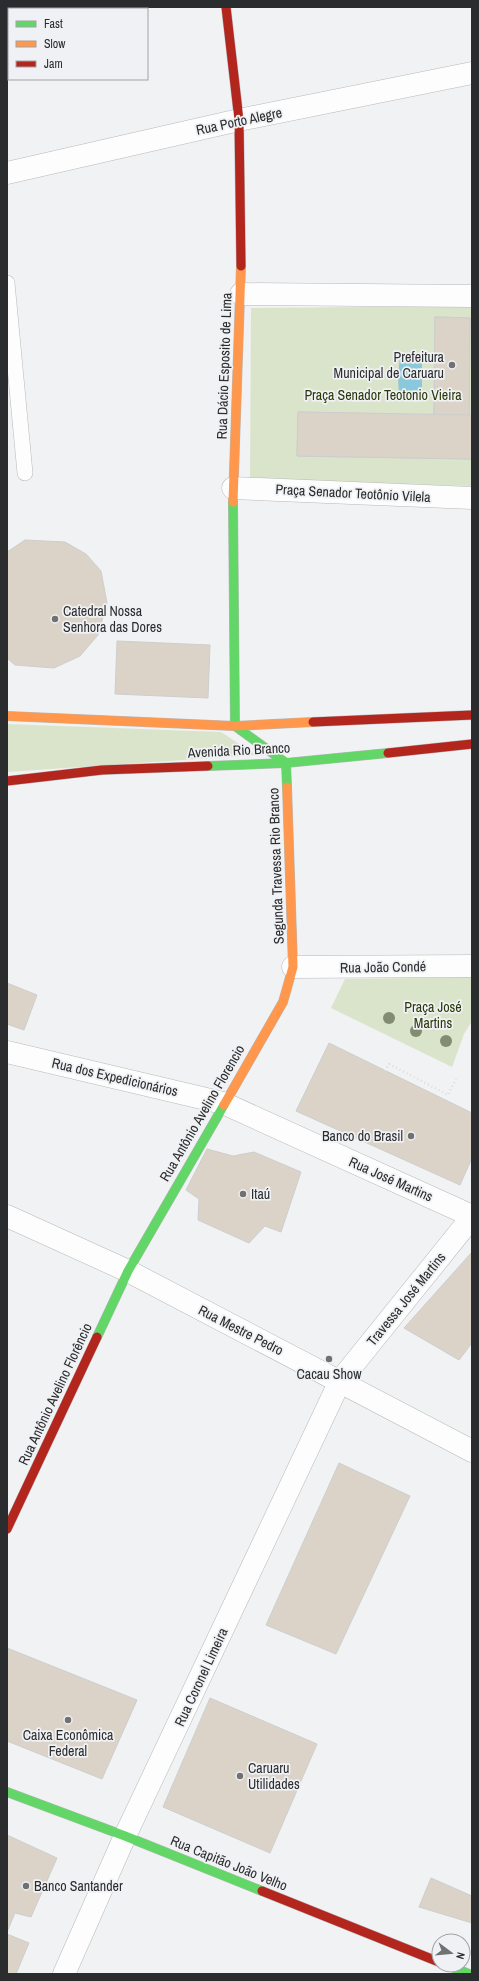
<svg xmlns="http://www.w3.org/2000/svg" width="479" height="1981" viewBox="0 0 479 1981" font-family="'Archivo Narrow',sans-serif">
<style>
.green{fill:#d9e4cb}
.water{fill:#8ac8dc}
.building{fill:#dbd3c8;stroke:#cdcece}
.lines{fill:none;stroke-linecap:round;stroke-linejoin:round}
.lane-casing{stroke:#b8b9ba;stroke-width:16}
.street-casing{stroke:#b8b9ba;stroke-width:23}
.fast-casing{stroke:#b8b9ba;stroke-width:10}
.slow-casing{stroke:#b8b9ba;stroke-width:10}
.jam-casing{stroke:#b8b9ba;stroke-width:10}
.path{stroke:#dcdcdd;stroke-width:2.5;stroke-dasharray:1 3;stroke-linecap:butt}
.lane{stroke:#fdfdfd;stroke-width:15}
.street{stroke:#fdfdfd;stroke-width:22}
.fast{stroke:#63d668;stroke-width:9}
.slow{stroke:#ff974d;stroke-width:9}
.jam{stroke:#b3261e;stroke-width:9}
.tree{fill:#828c71}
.poi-dot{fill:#707172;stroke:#f0f1f4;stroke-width:1.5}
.labels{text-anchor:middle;stroke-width:3.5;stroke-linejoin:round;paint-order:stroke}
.street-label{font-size:14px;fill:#2b2c2d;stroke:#f0f1f4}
.poi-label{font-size:14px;fill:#2b2c2d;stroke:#f0f1f4;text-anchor:start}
.park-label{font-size:14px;fill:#283806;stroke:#f0f1f4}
</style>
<rect width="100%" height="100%" fill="#f1f2f3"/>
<g class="green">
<path d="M472 306V486L250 480 251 308Z"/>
<path d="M7 724 221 732 256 755 7 772Z"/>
<path d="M472 977V1021L464 1034 452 1067 331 1008 345 979Z"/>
</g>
<path class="water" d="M400 356 422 358V391L399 397 398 376Z"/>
<g class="building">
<path d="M435 317 470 318 469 415H434Z"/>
<path d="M435 317 470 318 469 415H472V459L297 456 298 412 434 415Z"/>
<path d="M298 412 472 415V459L297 456Z"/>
<path d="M25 540 65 542 86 554 101 571 107 603 98 635 80 656 54 668 15 665 7 658V552Z"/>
<path d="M117 641 210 645 208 698 115 694Z"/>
<path d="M7 983 37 995 24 1030 7 1024Z"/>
<path d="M329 1043 472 1113V1158L460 1185 296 1111Z"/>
<path d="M207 1149 233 1156 254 1152 301 1172 281 1232 265 1226 249 1243 198 1220 199 1199 186 1190Z"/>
<path d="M472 1252V1343L459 1360 404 1328Z"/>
<path d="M339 1463 410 1496 336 1654 266 1625Z"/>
<path d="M7 1648 137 1700 102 1779 7 1741Z"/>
<path d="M210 1698 317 1744 270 1853 163 1807Z"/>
<path d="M7 1835 57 1858 31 1917 15 1913 7 1932Z"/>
<path d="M431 1878 472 1896V1923L419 1907Z"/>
<path d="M7 1934 29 1943 16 1974H7Z"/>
</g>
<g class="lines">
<defs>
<path id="lane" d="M7 283 25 473"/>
<g id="street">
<path d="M7 173 239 120 472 73"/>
<path d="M241 294 472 296"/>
<path d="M233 488 472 498"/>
<path d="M293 967 472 966"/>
<path d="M7 1052 223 1103 472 1216"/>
<path d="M7 1216 128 1271 472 1451"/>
<path d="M64 1974 125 1836 340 1381 472 1217"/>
</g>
<g id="fast">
<path d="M233 502 235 726 286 763 287 787"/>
<path d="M208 766 286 763 388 753"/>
<path d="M97 1337 128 1271 224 1105"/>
<path d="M7 1792 125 1836 262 1891"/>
<path d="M447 1965 469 1974"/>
</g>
<g id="slow">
<path d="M233 502 241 266"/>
<path d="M7 716 235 726 313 722"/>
<path d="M224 1105 283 1002 293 967 287 787"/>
</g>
<g id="jam">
<path d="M226 7 239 120 241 266"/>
<path d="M313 722 472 715"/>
<path d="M388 753 472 744"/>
<path d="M7 781 102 770 208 766"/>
<path d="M7 1529 97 1337"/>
<path d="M262 1891 439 1962"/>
</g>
</defs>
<use href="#lane" class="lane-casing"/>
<use href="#street" class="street-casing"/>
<use href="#fast" class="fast-casing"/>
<use href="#slow" class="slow-casing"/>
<use href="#jam" class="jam-casing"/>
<path class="path" d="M385 1071 389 1064 448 1095 456 1079"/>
<use href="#lane" class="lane"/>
<use href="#street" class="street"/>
<use href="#fast" class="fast"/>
<use href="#slow" class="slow"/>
<use href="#jam" class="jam"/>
</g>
<g class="tree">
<circle cx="389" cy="1018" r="6"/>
<circle cx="416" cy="1031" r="6"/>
<circle cx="446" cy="1041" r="6"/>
</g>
<g class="poi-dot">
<circle cx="452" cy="365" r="4"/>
<circle cx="55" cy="619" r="4"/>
<circle cx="411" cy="1136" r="4"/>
<circle cx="243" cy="1194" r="4"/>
<circle cx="329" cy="1359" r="4"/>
<circle cx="68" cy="1720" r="4"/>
<circle cx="240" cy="1776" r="4"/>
<circle cx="26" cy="1886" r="4"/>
</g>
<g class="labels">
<g class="street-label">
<text transform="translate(239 121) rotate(-12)" y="5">Rua Porto Alegre</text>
<text transform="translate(224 366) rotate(-88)" y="5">Rua Dácio Esposito de Lima</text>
<text transform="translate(353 493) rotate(3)" y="5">Praça Senador Teotônio Vilela</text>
<text transform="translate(239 750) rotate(-3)" y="5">Avenida Rio Branco</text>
<text transform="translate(276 866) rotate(-92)" y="5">Segunda Travessa Rio Branco</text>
<text transform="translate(383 967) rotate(-1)" y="5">Rua João Condé</text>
<text transform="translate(115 1077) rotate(13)" y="5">Rua dos Expedicionários</text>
<text transform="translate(202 1113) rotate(-60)" y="5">Rua Antônio Avelino Florencio</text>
<text transform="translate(391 1179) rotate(24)" y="5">Rua José Martins</text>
<text transform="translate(406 1299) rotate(-51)" y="5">Travessa José Martins</text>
<text transform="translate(241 1330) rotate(27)" y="5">Rua Mestre Pedro</text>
<text transform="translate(55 1394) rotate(-65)" y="5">Rua Antônio Avelino Florêncio</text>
<text transform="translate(201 1677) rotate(-65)" y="5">Rua Coronel Limeira</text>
<text transform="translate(229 1863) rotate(22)" y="5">Rua Capitão João Velho</text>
</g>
<g class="poi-label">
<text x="444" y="362" text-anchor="end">Prefeitura<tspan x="444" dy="16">Municipal de Caruaru</tspan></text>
<text x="63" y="616">Catedral Nossa<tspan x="63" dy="16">Senhora das Dores</tspan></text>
<text x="403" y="1141" text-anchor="end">Banco do Brasil</text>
<text x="251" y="1199">Itaú</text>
<text x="329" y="1379" text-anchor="middle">Cacau Show</text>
<text x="68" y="1740" text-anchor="middle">Caixa Econômica<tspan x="68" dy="16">Federal</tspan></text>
<text x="248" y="1773">Caruaru<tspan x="248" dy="16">Utilidades</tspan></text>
<text x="34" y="1891">Banco Santander</text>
</g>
<g class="park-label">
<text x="383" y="400">Praça Senador Teotonio Vieira</text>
<text x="433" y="1012">Praça José<tspan x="433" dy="16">Martins</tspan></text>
</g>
</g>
<rect width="479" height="1981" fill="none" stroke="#2b2c2d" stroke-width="16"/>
<rect x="8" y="8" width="140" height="72" fill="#f0f1f4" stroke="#a1a2a4"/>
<rect x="16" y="21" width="20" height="6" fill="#63d668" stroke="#a1a2a4"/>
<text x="44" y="28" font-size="12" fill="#2b2c2d">Fast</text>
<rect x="16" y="41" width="20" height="6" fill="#ff974d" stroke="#a1a2a4"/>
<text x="44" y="48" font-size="12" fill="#2b2c2d">Slow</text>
<rect x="16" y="61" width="20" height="6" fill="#b3261e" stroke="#a1a2a4"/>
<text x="44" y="68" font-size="12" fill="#2b2c2d">Jam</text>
<g transform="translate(451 1953) rotate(106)"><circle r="19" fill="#f0f1f4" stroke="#a1a2a4"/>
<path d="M0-3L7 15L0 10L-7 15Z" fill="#707172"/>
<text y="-6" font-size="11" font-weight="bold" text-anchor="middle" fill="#2b2c2d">N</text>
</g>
</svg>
